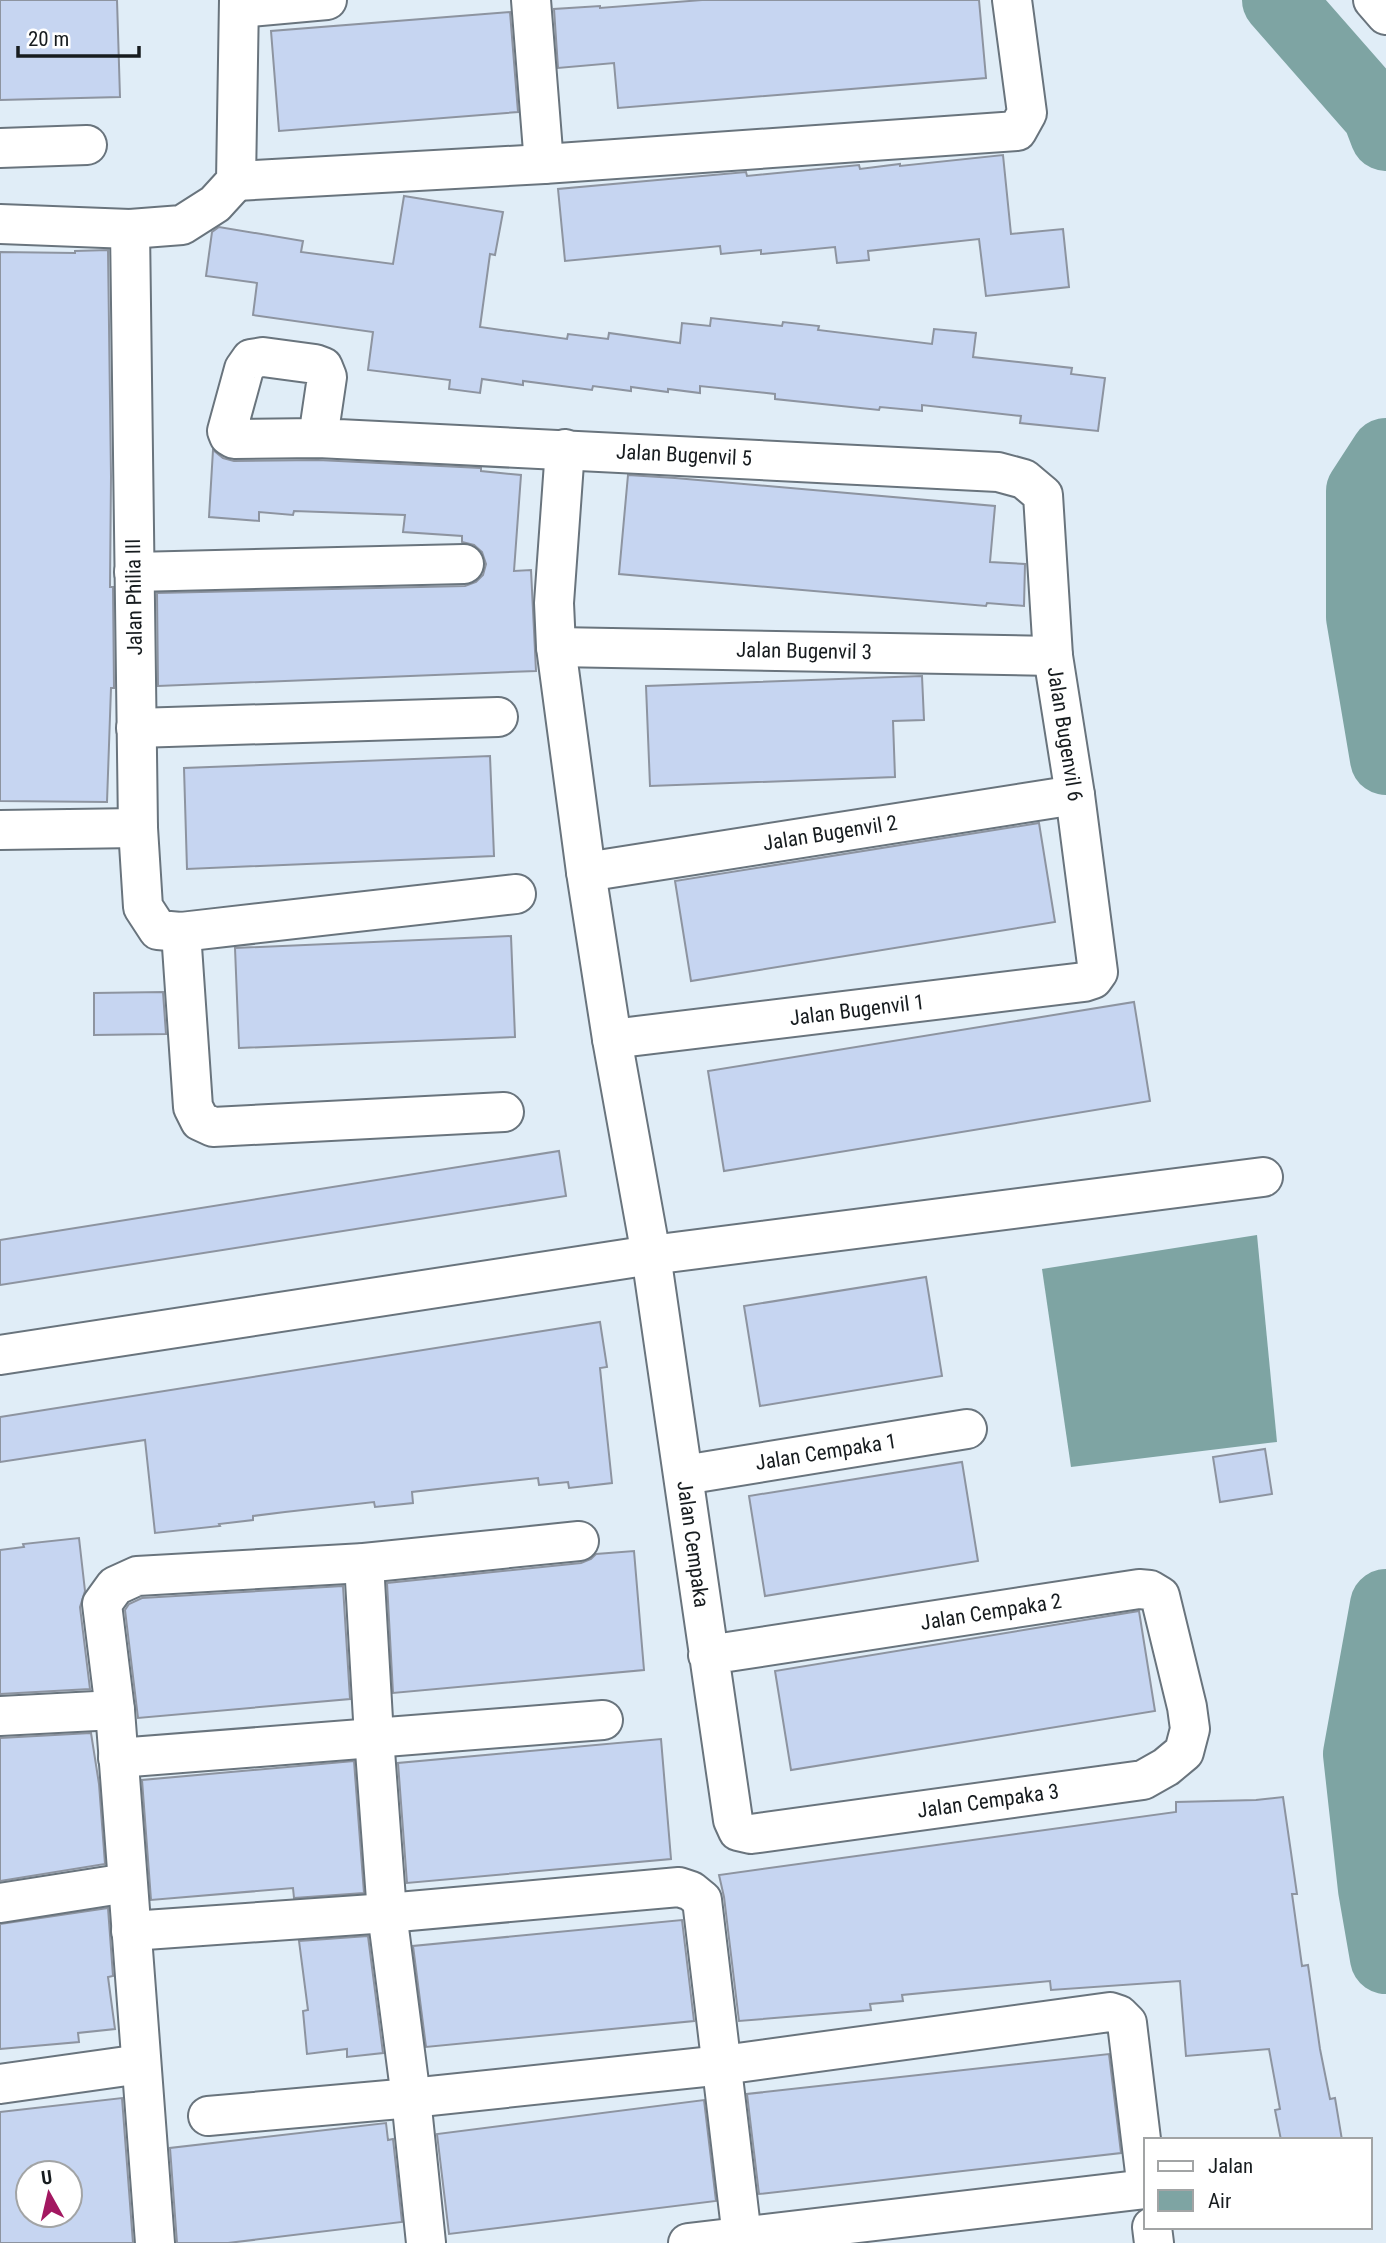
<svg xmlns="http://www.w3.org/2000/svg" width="1386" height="2243" viewBox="0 0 1386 2243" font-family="'Roboto Condensed',sans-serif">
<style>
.water{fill:#7ea4a3}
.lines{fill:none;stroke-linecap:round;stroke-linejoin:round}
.river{stroke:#7ea4a3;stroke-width:72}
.building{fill:#c6d5f1;stroke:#8d94a0;stroke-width:2;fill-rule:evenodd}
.minor-casing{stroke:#69747d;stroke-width:42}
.minor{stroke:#fff;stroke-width:38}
.labels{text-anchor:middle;stroke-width:6;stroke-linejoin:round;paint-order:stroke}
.street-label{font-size:21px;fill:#171c1f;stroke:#fff}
</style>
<rect width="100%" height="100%" fill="#e0edf7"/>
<path class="water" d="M1257 1235 1277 1442 1071 1467 1042 1269Z"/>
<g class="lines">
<g class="river">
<path d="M1278 0 1378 114 1386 135"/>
<path d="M1386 454 1362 491V617L1386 759"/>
<path d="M1386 1605 1359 1754 1374 1889 1386 1958"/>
</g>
</g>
<g class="building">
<path d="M0 0H117L120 97 0 100Z"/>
<path d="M702 0H979L986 78 618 108 614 63 558 68 554 9 600 6V8Z"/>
<path d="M510 12 518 112 279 131 271 31Z"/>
<path d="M1003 155 1011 234 1063 229 1069 287 986 296 979 239 868 251 869 260 837 263 835 247 761 254V250L721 254 720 246 565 261 558 189 746 172 747 176 859 165 860 169 900 164V166Z"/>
<path d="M404 196 503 212 495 255 490 254 480 327 567 339 568 334 608 339 609 333 680 343 682 323 710 326 711 318 782 326 783 322 819 326 818 330 932 344 934 329 976 333 973 357 1072 368 1071 374 1105 378 1098 431 1020 423 1021 416 922 405V411L880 407 879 410 775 399V394L700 386V393L668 389V392L631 387V391L593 386 592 390 523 381V385L482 379 480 393 449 389 450 380 368 370 373 332 253 315 257 283 206 276 212 232 219 227 303 241 301 252 393 264Z"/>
<path d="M108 250 111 476 110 587H113L114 688H111L107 802 0 801V252L75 253V251Z"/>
<path d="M213 450 223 458 234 461 318 460 481 468V471L521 475 514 571 531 570 536 671 158 686 157 593 465 586 476 582 483 575 486 564 482 552 474 545 462 542V536L403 532 405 515 294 511 293 515 259 512V521L209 517Z"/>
<path d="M628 475 675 478 995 506 990 562 1025 564 1024 606 987 603 986 606 619 574Z"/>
<path d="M922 676 924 720 893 721 895 777 650 786 646 686Z"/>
<path d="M490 756 494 856 187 869 184 768Z"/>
<path d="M1039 823 1055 922 691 981 675 881Z"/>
<path d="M511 936 515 1037 239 1048 235 948Z"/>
<path d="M163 992 166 1034 94 1035V993Z"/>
<path d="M1134 1002 1150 1101 724 1171 708 1071Z"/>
<path d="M559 1151 566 1196 0 1285V1240Z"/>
<path d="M926 1277 942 1376 760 1406 744 1306Z"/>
<path d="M600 1322 607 1367 600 1368 612 1483 569 1488 568 1482 539 1485 538 1478 473 1485 412 1492 413 1503 375 1507 374 1502 285 1512 253 1516V1520L219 1524 220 1526 155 1533 145 1440 0 1462V1417Z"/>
<path d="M1265 1449 1272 1494 1220 1502 1213 1457Z"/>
<path d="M962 1462 978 1561 765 1596 749 1496Z"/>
<path d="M79 1538 85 1591 80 1607 90 1689 0 1694V1550L24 1547 23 1544Z"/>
<path d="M634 1551 644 1670 393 1693 387 1583 581 1563 591 1559 596 1554Z"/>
<path d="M343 1586 350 1699 138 1718 125 1610 129 1604 142 1598Z"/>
<path d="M1139 1611 1155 1711 791 1770 775 1671Z"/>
<path d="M91 1733 99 1784 105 1864 0 1881V1738Z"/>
<path d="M661 1739 671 1859 407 1883 398 1763Z"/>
<path d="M354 1761 364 1893 294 1898 293 1888 151 1900 142 1780Z"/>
<path d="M1283 1797 1297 1894H1292L1302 1966 1308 1965 1320 2049 1330 2099 1335 2098 1342 2140H1281L1275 2110 1280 2109 1269 2049 1186 2056 1180 1981 1051 1990 1050 1981 902 1995 903 2001 870 2004 871 2010 739 2021 724 1897 719 1875 1176 1812V1802L1256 1800Z"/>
<path d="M108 1908 113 1976 108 1977 115 2029 78 2033 79 2042 0 2049V1924Z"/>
<path d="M682 1920 694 2021 426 2047 413 1946Z"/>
<path d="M368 1936 383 2053 347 2057V2049L307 2054 303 2011 308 2010 299 1941Z"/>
<path d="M1109 2054 1121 2153 759 2194 747 2094Z"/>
<path d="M122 2098 133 2243H0V2112ZM28 2173H70V2215H28Z"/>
<path d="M704 2100 716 2201 449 2234 437 2134Z"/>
<path d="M386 2123 388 2140 393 2139 402 2222 228 2243H177L170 2148Z"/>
</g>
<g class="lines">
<defs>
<g id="minor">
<path d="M531 0 544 164"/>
<path d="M1373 0 1386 15"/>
<path d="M240 8 327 0"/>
<path d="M0 148 87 145"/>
<path d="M236 181 544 164 1017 131 1027 113 1012 0"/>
<path d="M0 224 130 229 182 225 215 204 236 181 239 0"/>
<path d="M130 229 138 828 143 907 158 930 181 932 516 894"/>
<path d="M318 438 327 377 323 367 315 364 263 357 251 359 244 369 227 431 229 436 234 439 318 438 998 472 1024 479 1043 495 1053 656 1075 795 1098 972 1093 979 1084 982 612 1039"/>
<path d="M565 449 554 603 556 647 586 872 612 1039 651 1255 733 1820 738 1831 751 1834 1143 1780 1166 1767 1184 1752 1190 1729 1187 1707 1160 1596 1150 1590 1139 1589 708 1655"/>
<path d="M134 572 464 564"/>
<path d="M556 647 1053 656"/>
<path d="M136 728 498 717"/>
<path d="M0 830 138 828"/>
<path d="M586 872 1075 795"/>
<path d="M181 932 193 1107 200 1121 213 1127 504 1112"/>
<path d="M0 1355 651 1255 1263 1177"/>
<path d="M684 1475 967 1429"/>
<path d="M364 1563 374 1737 387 1913 411 2098 426 2243"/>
<path d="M0 1716 115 1710"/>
<path d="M118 1758 603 1720"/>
<path d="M0 1903 127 1883"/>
<path d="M131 1931 387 1913 679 1887 691 1891 702 1900 742 2237"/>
<path d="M0 2084 141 2064"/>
<path d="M208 2116 411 2098 723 2065 1110 2012 1119 2015 1127 2023 1146 2181"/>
<path d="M1152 2227 1154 2243"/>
<path d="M155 2243 115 1710 102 1604 115 1586 137 1576 364 1563 579 1541"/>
<path d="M688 2243 1146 2189"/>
</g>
</defs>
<use href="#minor" class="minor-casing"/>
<use href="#minor" class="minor"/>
</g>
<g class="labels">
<g class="street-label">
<text transform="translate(684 455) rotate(3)" y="7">Jalan Bugenvil 5</text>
<text transform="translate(134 597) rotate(-91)" y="7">Jalan Philia III</text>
<text transform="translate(804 651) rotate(1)" y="7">Jalan Bugenvil 3</text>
<text transform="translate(1065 734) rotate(81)" y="7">Jalan Bugenvil 6</text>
<text transform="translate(830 833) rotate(-9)" y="7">Jalan Bugenvil 2</text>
<text transform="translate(857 1010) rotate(-7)" y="7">Jalan Bugenvil 1</text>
<text transform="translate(826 1452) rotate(-9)" y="7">Jalan Cempaka 1</text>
<text transform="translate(693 1544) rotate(82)" y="7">Jalan Cempaka</text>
<text transform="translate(991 1612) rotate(-9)" y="7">Jalan Cempaka 2</text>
<text transform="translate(988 1801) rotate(-8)" y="7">Jalan Cempaka 3</text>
</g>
</g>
<rect x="1144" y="2138" width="228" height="91" fill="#ffffff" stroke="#a2a4a5" stroke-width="2"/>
<rect x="1158" y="2161" width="35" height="10" fill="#ffffff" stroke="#a2a4a5" stroke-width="2"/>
<text x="1208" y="2173" font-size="21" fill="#171c1f">Jalan</text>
<rect x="1158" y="2190" width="35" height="21" fill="#7ea4a3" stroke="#a2a4a5" stroke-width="2"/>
<text x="1208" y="2208" font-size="21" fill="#171c1f">Air</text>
<g transform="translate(49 2194) rotate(352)"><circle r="33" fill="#ffffff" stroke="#a2a4a5" stroke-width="2"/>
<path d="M0-5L12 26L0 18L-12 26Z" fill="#a31861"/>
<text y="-10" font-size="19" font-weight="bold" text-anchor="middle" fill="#171c1f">U</text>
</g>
<path d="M18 46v10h121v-10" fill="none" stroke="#171c1f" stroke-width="3.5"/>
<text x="28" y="46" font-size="21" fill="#171c1f" stroke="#ffffff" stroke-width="5" paint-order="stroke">20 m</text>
</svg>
